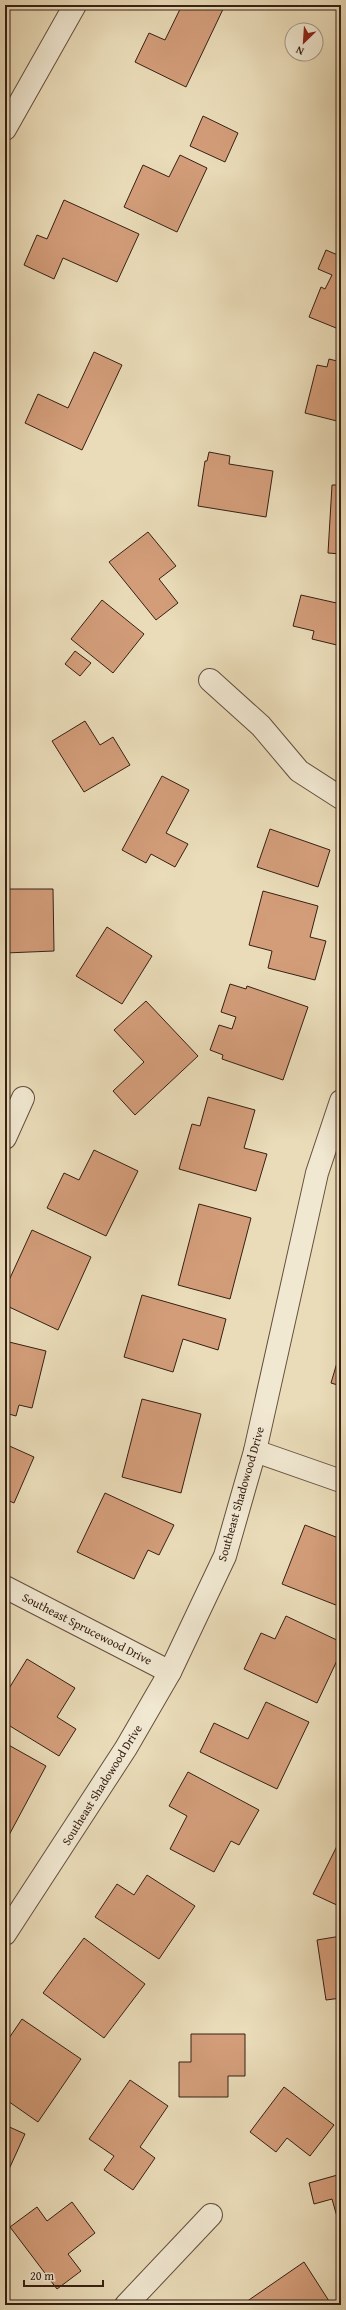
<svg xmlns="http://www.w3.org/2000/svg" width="346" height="2310" viewBox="0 0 346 2310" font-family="'Gentium Book Plus',serif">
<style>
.building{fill:#d39d7a;stroke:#362014}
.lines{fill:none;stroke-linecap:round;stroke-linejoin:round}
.minor-casing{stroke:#634f3d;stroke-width:24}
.minor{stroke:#f1e8d2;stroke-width:22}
.labels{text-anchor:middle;stroke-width:3;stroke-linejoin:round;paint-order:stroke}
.street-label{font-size:12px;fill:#362014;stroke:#f1e8d2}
</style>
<rect width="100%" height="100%" fill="#eadcb9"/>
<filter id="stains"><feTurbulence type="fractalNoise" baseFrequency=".005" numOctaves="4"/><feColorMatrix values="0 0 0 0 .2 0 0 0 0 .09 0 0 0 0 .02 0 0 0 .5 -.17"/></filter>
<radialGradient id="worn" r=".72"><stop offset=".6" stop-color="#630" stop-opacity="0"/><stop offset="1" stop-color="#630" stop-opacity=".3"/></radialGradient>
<g class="building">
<path d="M182 5H225L186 87 135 62 149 33 165 40Z"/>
<path d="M203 116 238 133 225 162 190 146Z"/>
<path d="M180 155 207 168 177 232 124 207 143 165 169 177Z"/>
<path d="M64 200 139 234 117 282 63 258 54 279 24 265 37 235 47 239Z"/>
<path d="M326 250 340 256 341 254V330L309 317 321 287 325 289 332 275 318 269Z"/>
<path d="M94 352 122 365 82 450 25 423 38 394 68 408Z"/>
<path d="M329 359 341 362V422L305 413 317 365 327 367Z"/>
<path d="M209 452 230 456 229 464 273 471 266 517 198 506 205 461H207Z"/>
<path d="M332 485H341V554L328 553Z"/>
<path d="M148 532 176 566 159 579 178 603 156 620 109 562Z"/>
<path d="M301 595 341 604V646L312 639 314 631 293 626Z"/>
<path d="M102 600 144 634 113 673 71 639Z"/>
<path d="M75 651 91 663 80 676 65 664Z"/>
<path d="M85 721 100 745 113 737 130 765 84 792 52 741Z"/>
<path d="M162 776 189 790 166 833 188 844 175 867 151 854 146 863 122 850Z"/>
<path d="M270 829 330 850 318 887 257 867Z"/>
<path d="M5 889H53L54 951 5 953Z"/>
<path d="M263 891 318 906 310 937 326 941 315 980 268 968 272 951 249 945Z"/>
<path d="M107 927 152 956 122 1004 76 976Z"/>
<path d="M230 984 246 989 247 986 308 1007 283 1080 222 1059 223 1055 210 1050 219 1025 232 1029 236 1017 221 1012Z"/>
<path d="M146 1001 198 1056 135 1115 113 1091 144 1062 114 1030Z"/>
<path d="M208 1097 255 1110 244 1148 267 1154 256 1191 179 1169 192 1124 200 1126Z"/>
<path d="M94 1150 138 1171 106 1236 47 1208 64 1173 79 1180Z"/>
<path d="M199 1204 251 1218 230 1299 178 1285Z"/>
<path d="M32 1230 91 1257 58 1330 5 1305V1289Z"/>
<path d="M142 1295 226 1319 218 1350 183 1339 173 1372 124 1357Z"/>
<path d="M5 1341 46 1351 32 1408 19 1405 16 1416 5 1413Z"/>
<path d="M341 1349V1386L331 1383Z"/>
<path d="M142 1399 201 1414 181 1493 122 1477Z"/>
<path d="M5 1444 34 1457 14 1503 5 1499Z"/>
<path d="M105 1493 174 1525 159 1555 148 1550 134 1579 77 1552Z"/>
<path d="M305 1525 341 1539V1607L282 1584Z"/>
<path d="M286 1616 341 1642V1652L317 1703 244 1669 261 1633 275 1639Z"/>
<path d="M27 1659 75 1688 57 1717 76 1729 59 1756 5 1723V1695Z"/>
<path d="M266 1702 309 1722 277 1789 200 1752 214 1723 248 1739Z"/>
<path d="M5 1743 46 1766 8 1837 5 1835Z"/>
<path d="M188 1772 259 1810 239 1845 231 1841 214 1872 170 1849 187 1816 169 1806Z"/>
<path d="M339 1842 341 1843V1907L313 1894Z"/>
<path d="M147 1875 195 1906 159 1959 95 1917 117 1884 134 1895Z"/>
<path d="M341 1936V1998L326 2000 317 1940Z"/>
<path d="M84 1938 145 1984 104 2038 43 1993Z"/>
<path d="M22 2019 81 2059 38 2122 5 2099V2044Z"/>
<path d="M191 2034H245V2076H228V2097H179V2062H191Z"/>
<path d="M130 2080 168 2106 140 2147 155 2158 133 2190 104 2170 114 2156 89 2139Z"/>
<path d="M284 2087 334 2125 310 2156 287 2138 276 2152 250 2132Z"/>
<path d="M5 2125 25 2134 5 2178Z"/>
<path d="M341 2174V2231L332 2199 314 2204 309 2183Z"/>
<path d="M72 2202 95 2233 68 2254 81 2271 57 2289 10 2227 37 2207 47 2221Z"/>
<path d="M304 2262 329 2301 323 2305H248L246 2302Z"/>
</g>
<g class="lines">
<defs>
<g id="minor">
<path d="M5 129 75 5"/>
<path d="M210 680 261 726 299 771 341 798"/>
<path d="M5 1138 23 1098"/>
<path d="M255 1451 341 1481"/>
<path d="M5 1587 170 1672"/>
<path d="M5 1934 126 1748 170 1672 225 1556 255 1451 317 1173 341 1101"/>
<path d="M126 2305 211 2215"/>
</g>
</defs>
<use href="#minor" class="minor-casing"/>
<use href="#minor" class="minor"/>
</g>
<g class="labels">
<g class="street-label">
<text transform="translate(241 1494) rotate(-74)" y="4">Southeast Shadowood Drive</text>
<text transform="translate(87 1629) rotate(27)" y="4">Southeast Sprucewood Drive</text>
<text transform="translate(102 1785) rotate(-58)" y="4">Southeast Shadowood Drive</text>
</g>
</g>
<rect width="346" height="2310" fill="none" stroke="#eadcb9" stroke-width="20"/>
<rect x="6" y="6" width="334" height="2298" fill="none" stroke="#362014" stroke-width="2"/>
<rect x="10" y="10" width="326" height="2290" fill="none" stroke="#362014"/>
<g transform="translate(304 42) rotate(205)"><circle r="19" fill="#f1e8d2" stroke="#a69886"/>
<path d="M0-3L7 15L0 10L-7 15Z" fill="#8f2418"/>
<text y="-6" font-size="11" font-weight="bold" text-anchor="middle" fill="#362014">N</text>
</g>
<path d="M24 2280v6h79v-6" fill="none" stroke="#362014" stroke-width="2"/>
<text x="30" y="2280" font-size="12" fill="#362014" stroke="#f1e8d2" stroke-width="3" paint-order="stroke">20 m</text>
<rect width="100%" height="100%" filter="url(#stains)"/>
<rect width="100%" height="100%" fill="url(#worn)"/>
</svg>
